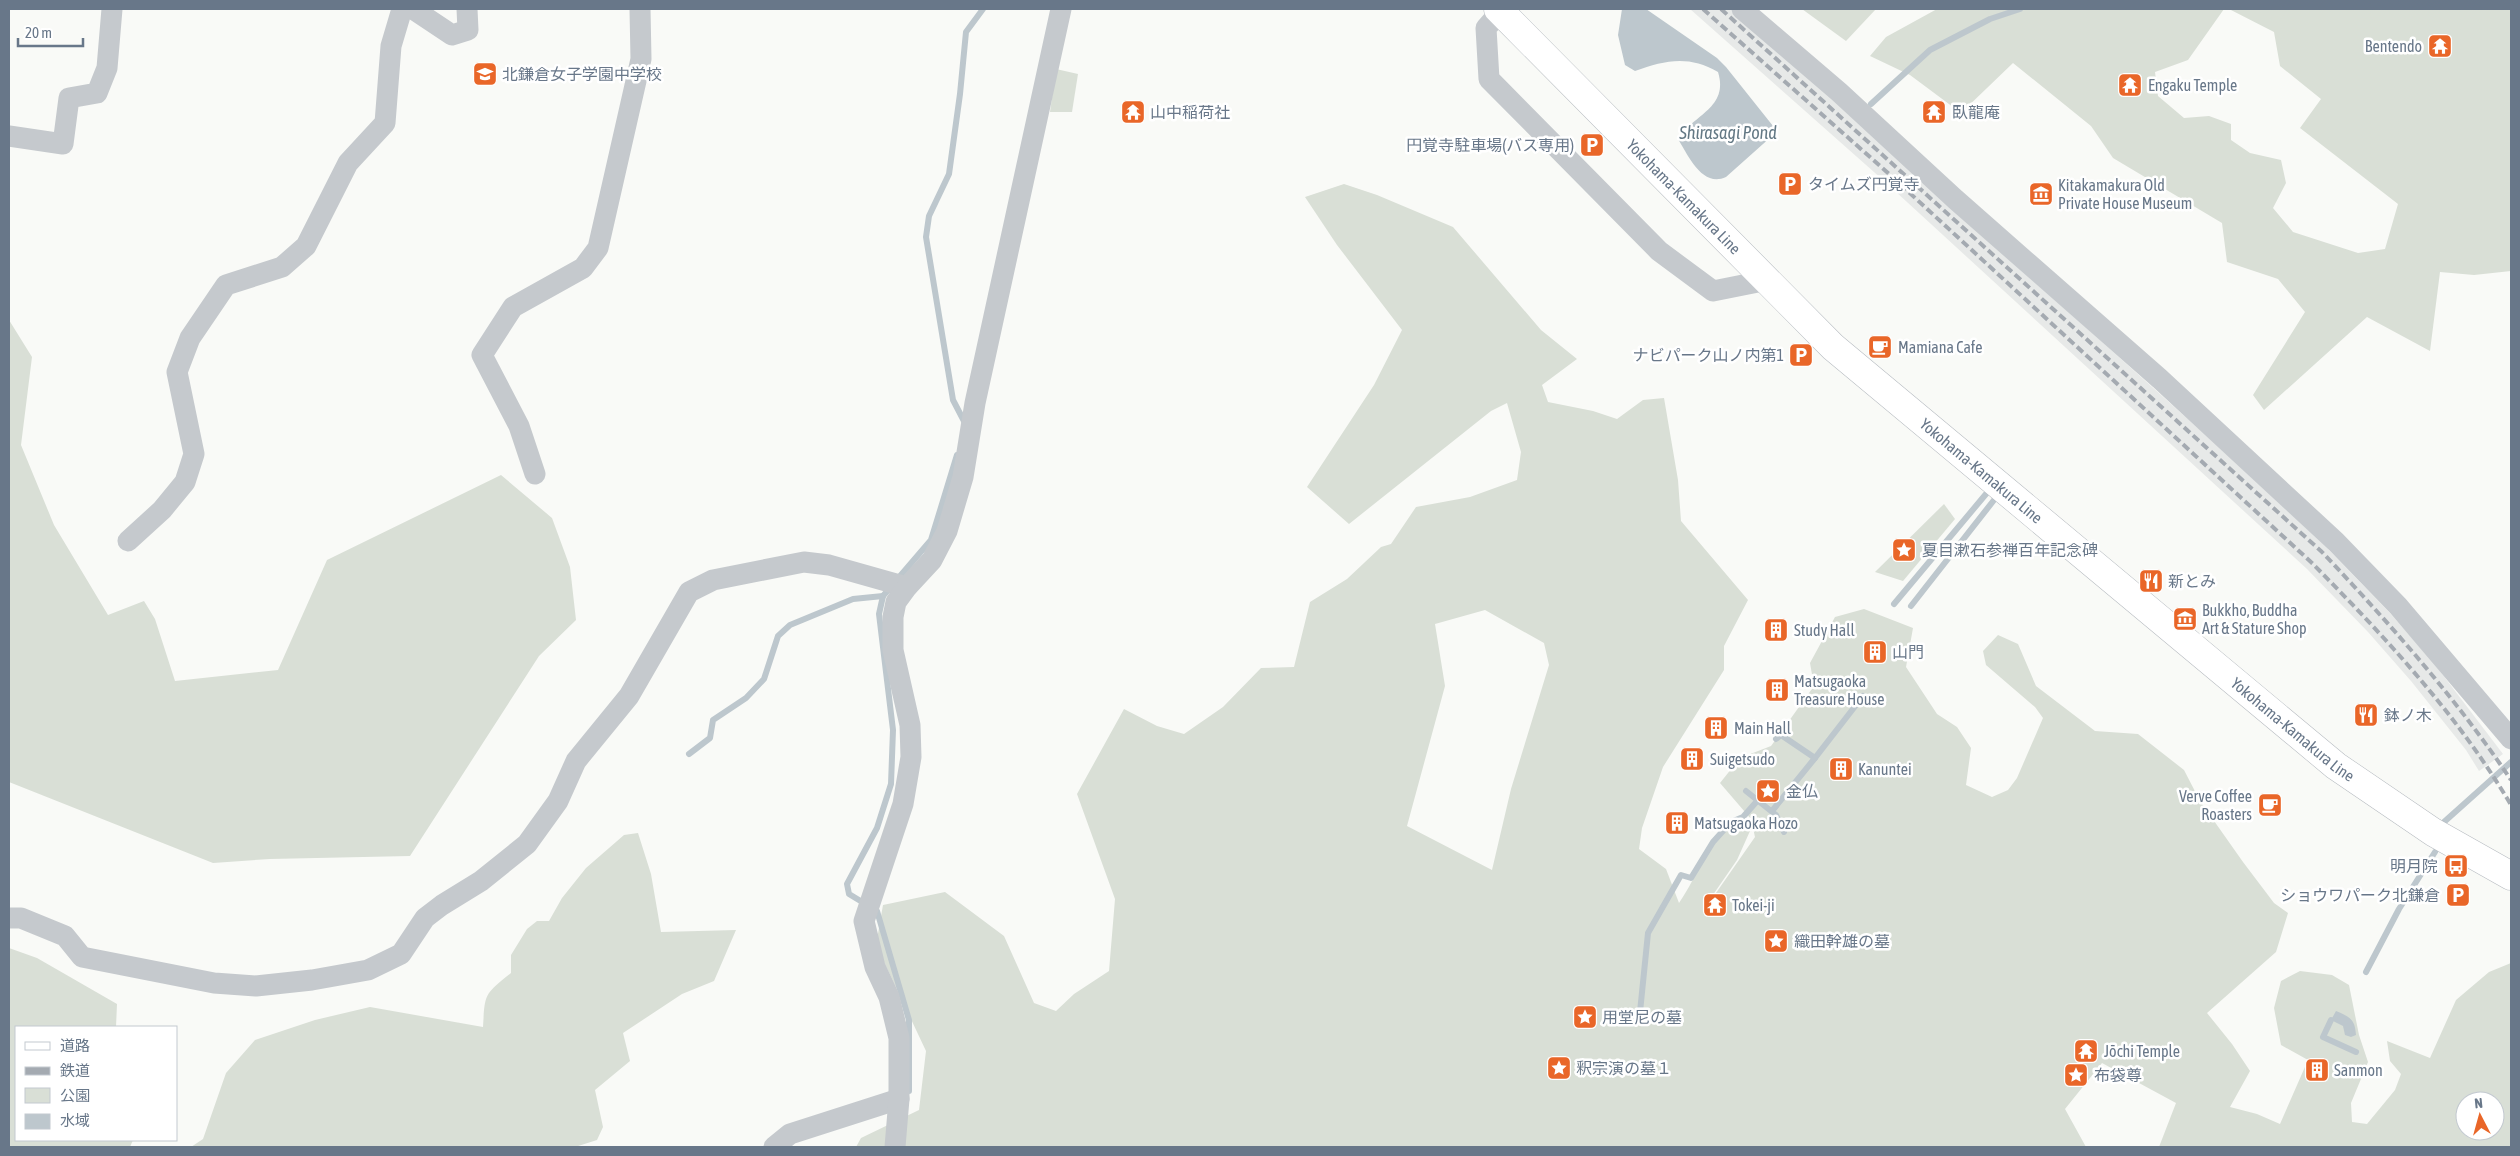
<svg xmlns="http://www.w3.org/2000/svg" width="2520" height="1156" viewBox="0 0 2520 1156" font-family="'Asap Condensed','Noto Sans JP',sans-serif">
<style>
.built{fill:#e7e9e8}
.green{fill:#d9dfd6;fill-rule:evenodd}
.water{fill:#bdc7cd}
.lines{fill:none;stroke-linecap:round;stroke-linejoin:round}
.stream{stroke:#bdc7cd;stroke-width:6}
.primary-casing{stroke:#b6bbc0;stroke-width:29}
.street{stroke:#c5c9cd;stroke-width:21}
.primary{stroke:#fff;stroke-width:28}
.rail{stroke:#a4aab1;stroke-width:4;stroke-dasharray:8 4;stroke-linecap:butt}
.labels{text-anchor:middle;stroke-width:5;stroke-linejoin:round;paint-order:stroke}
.poi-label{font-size:16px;fill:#687789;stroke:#fff;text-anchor:start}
.street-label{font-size:16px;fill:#687789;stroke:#fff}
.water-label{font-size:18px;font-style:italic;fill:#637884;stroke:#fff}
</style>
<rect width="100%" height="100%" fill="#f9faf7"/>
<path class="built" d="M1690 9H1732L2250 475 2327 548 2389 612 2433 662 2503 754 2479 771 2466 750 2411 681 2368 632 2307 569 1883 180Z"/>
<g class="green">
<path d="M1802 9H1876L1846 41Z"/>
<path d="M1937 9H2224L2188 60 2155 72 2158 96 2184 118 2209 116 2231 124V140L2250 153 2281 160 2286 183 2273 208 2293 232 2358 253 2385 249 2398 204 2300 128 2321 99 2280 66 2274 32 2229 9H2511V271L2474 275 2440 272 2430 351 2367 317 2264 410 2253 395 2305 312 2278 279 2227 262 2222 223 2113 158 2091 126 2013 63 1961 113 1910 75 1870 56 1886 37Z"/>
<path d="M1056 69 1078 74 1072 112H1050Z"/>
<path d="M1344 184 1377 195 1453 227 1541 330 1577 359 1542 385 1548 402 1593 411 1617 419 1643 400 1664 398 1678 480 1681 521 1748 600 1724 646V670L1663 767 1642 828 1639 849 1666 869 1679 903C1699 875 1710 831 1745 819L1750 831 1737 860 1706 905 1709 903 1755 837 1751 819 1720 783 1740 758 1771 746 1814 686 1810 663 1835 617 1864 609 1913 628 1906 667 1937 714 1957 727 1971 748 1966 785 1992 797 2008 790 2017 778 2043 718 2035 707 1986 665 1983 651 1998 635 2018 644 2036 686 2095 731 2138 734 2184 770 2200 801 2243 862 2274 903 2288 913 2276 952 2207 1013 2232 1044 2250 1071 2230 1107 2257 1114 2280 1124 2308 1060 2281 1045 2274 1008 2281 981 2300 971 2332 975 2349 985 2359 1035 2368 1062 2351 1103 2352 1122 2367 1124 2395 1090 2401 1074 2390 1061 2387 1041 2430 1058 2456 1000 2489 972 2511 963V1147H2159L2176 1103 2102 1063 2065 1109 2086 1147H856L861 1138 919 1110 926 1051 876 945 883 905 945 892 1004 936 1034 1003 1056 1011 1074 994 1109 971 1115 899 1077 794 1124 709 1157 726 1184 734 1223 707 1261 668 1294 667 1310 602 1347 579 1381 547 1391 544 1416 507 1470 497 1517 480 1521 452 1507 403 1491 411 1349 524 1307 487 1374 385 1402 330 1337 245 1305 197ZM1485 610 1544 643 1549 665 1511 789 1492 870 1407 826 1445 686 1435 624ZM2465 1101H2495V1131H2465Z"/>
<path d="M9 320 32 357 21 445 54 525 108 615 144 601 155 619 175 681 278 670 327 560 501 475 552 518 570 567 576 620 539 656 410 856 270 859 213 863 9 782Z"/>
<path d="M1944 504 1955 519 1903 581 1875 572Z"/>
<path d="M638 833 651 874 661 932 736 930 714 981 682 994 623 1033 630 1061 595 1090 603 1127 597 1140 575 1147H191L203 1139 226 1073 255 1040 315 1020 370 1007 483 1027C485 993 484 995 511 973V955L527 929 537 921H549L562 898 586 868 624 835Z"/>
<path d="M9 948 37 958 117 1004 116 1027H16V1140H133L130 1147H9Z"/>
</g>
<g class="water">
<path d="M1622 9H1646L1717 58 1726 67 1773 126 1772 136 1726 177C1702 188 1688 155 1678 139 1694 114 1729 108 1718 72 1689 55 1665 60 1635 71L1625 65 1618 35Z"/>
<path d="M2336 1011C2350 1017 2355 1019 2356 1035L2351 1037 2345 1035 2343 1026 2331 1020Z"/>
</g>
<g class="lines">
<g class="stream">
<path d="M1871 104 1930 50 1990 19 2020 9"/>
<path d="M965 423 953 400 926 237 929 216 949 174 960 94 966 32 983 9"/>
<path d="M1894 604 1986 494"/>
<path d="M1911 606 1994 500"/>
<path d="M1776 739 1781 735 1815 758 1863 696"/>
<path d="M689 754 710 738 713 720 746 698 764 679 778 636 790 625 853 599 883 596"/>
<path d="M1746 791 1776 815 1784 832"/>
<path d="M1772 811 1815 758"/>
<path d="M2444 822 2511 762"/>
<path d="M2366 972 2399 909 2435 852"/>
<path d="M1640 1012 1648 933 1681 875 1691 878 1713 842 1731 822 1743 817 1758 800"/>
<path d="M2331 1020 2323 1037 2356 1052"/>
<path d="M909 1091V1020L877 911 849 894 847 884 877 828 891 784 893 730 879 614 883 596 931 540 957 455"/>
</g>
<defs>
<g id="primary">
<path id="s1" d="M1498 9 1833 347 2336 766 2433 832 2511 876"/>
</g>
</defs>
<use href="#primary" class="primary-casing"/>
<g class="street">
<path d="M413 9 452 35 468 30 467 9"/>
<path d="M1742 9 1839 92 1955 199 2160 379 2336 542 2398 606 2511 739"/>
<path d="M1501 11 1486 28 1489 79 1659 251 1713 291 1768 280"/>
<path d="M9 136 63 144 69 98 97 93 107 68 112 9"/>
<path d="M535 474 519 426 482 355 513 307 583 268 598 248 641 59 640 9"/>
<path d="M128 541 162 510 185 482 194 454 177 372 190 338 226 285 282 267 306 246 348 163 385 123 391 46 402 9"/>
<path d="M9 918H21L65 936 82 957 214 983 256 986 312 980 368 970 401 954 425 918 442 905 481 881 527 844 558 801 576 761 629 696 689 592 713 580 804 562 829 565 907 587"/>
<path d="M774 1147 790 1134 899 1099"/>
<path d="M895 1147 899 1099V1038L889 997 875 967 864 921 903 804 911 757 910 725 893 650V617L896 602 907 587 932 560 947 531 963 477 975 403 1061 9"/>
</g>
<use href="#primary" class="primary"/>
<g class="rail">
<path d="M1703 9 1888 173 2312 563C2385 637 2458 715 2511 805"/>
<path d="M1721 9 2322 552C2390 624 2456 698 2511 780"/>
</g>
</g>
<defs>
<symbol id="temple-square" viewBox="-11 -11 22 22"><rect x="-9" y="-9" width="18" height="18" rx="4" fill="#e96628" stroke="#fff"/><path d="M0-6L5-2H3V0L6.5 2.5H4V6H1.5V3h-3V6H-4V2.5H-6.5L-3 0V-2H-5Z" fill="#fff"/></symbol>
<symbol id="school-square" viewBox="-11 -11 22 22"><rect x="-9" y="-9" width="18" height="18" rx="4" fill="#e96628" stroke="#fff"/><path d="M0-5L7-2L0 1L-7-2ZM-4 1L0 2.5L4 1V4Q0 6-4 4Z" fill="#fff"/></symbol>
<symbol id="parking-square" viewBox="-11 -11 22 22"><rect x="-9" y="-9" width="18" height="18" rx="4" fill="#e96628" stroke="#fff"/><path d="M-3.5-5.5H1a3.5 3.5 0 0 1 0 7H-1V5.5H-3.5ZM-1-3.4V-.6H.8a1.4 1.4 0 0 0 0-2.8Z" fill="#fff"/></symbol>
<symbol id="museum-square" viewBox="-11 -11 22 22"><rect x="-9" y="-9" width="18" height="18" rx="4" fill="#e96628" stroke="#fff"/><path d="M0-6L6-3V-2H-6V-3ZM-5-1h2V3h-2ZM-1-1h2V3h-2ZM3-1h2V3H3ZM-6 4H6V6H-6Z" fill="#fff"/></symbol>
<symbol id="cafe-square" viewBox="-11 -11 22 22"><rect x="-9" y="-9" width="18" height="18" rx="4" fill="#e96628" stroke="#fff"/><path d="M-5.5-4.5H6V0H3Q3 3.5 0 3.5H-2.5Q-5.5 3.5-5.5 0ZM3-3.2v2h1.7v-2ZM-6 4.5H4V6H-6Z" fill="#fff"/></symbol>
<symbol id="sight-square" viewBox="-11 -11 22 22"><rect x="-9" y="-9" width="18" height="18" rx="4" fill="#e96628" stroke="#fff"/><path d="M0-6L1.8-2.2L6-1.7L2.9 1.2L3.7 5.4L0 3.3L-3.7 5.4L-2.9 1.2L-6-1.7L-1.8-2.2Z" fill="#fff"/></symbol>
<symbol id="restaurant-square" viewBox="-11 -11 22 22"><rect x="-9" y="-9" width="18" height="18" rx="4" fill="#e96628" stroke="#fff"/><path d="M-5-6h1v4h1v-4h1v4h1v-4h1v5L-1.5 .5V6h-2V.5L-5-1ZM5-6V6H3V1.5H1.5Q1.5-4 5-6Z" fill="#fff"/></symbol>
<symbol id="building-square" viewBox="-11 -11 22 22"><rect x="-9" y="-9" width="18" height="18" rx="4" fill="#e96628" stroke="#fff"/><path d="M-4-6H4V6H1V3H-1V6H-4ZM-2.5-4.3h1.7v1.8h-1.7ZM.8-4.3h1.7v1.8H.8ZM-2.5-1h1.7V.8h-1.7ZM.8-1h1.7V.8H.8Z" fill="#fff"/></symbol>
<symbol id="bus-square" viewBox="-11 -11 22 22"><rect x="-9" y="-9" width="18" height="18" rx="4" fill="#e96628" stroke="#fff"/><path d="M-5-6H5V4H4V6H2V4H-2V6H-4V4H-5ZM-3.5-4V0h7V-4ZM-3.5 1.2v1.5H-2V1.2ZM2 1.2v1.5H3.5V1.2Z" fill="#fff"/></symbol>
</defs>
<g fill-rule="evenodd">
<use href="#temple-square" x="2426" y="32" width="28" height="28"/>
<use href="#school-square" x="471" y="60" width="28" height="28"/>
<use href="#temple-square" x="2116" y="71" width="28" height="28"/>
<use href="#temple-square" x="1119" y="98" width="28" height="28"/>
<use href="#temple-square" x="1920" y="98" width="28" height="28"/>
<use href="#parking-square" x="1578" y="131" width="28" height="28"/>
<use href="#parking-square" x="1776" y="170" width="28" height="28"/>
<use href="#museum-square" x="2027" y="180" width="28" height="28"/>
<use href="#cafe-square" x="1866" y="333" width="28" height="28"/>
<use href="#parking-square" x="1787" y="341" width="28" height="28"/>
<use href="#sight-square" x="1890" y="536" width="28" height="28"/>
<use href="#restaurant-square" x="2137" y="567" width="28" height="28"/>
<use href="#museum-square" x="2171" y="605" width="28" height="28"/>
<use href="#building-square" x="1762" y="616" width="28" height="28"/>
<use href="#building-square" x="1861" y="638" width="28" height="28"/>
<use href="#building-square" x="1763" y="676" width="28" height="28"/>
<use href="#restaurant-square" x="2352" y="701" width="28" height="28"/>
<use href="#building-square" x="1702" y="714" width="28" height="28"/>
<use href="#building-square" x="1678" y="745" width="28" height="28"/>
<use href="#building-square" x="1827" y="755" width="28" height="28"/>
<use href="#sight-square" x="1754" y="777" width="28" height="28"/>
<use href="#cafe-square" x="2256" y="791" width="28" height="28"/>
<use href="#building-square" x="1663" y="809" width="28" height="28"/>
<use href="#bus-square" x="2442" y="852" width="28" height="28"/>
<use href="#parking-square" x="2444" y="881" width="28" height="28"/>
<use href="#temple-square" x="1701" y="891" width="28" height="28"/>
<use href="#sight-square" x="1762" y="927" width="28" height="28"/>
<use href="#sight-square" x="1571" y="1003" width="28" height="28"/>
<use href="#temple-square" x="2072" y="1037" width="28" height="28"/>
<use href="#sight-square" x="1545" y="1054" width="28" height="28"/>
<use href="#building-square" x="2303" y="1056" width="28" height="28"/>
<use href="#sight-square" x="2062" y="1061" width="28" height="28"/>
</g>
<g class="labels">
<g class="poi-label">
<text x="2422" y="52" text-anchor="end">Bentendo</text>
<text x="502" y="80">北鎌倉女子学園中学校</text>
<text x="2148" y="91">Engaku Temple</text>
<text x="1150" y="118">山中稲荷社</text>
<text x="1952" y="118">臥龍庵</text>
<text x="1574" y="151" text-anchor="end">円覚寺駐車場(バス専用)</text>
<text x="1808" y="190">タイムズ円覚寺</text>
<text x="2058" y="191">Kitakamakura Old<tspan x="2058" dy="18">Private House Museum</tspan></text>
<text x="1898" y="353">Mamiana Cafe</text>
<text x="1784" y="361" text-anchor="end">ナビパーク山ノ内第1</text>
<text x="1922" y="556">夏目漱石参禅百年記念碑</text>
<text x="2168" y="587">新とみ</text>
<text x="2202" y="616">Bukkho, Buddha<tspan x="2202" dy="18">Art &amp; Stature Shop</tspan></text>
<text x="1794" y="636">Study Hall</text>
<text x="1892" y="658">山門</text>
<text x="1794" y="687">Matsugaoka<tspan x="1794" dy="18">Treasure House</tspan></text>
<text x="2384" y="721">鉢ノ木</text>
<text x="1734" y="734">Main Hall</text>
<text x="1710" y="765">Suigetsudo</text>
<text x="1858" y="775">Kanuntei</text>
<text x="1786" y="797">金仏</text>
<text x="2252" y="802" text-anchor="end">Verve Coffee<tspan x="2252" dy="18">Roasters</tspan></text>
<text x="1694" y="829">Matsugaoka Hozo</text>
<text x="2438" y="872" text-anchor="end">明月院</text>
<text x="2440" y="901" text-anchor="end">ショウワパーク北鎌倉</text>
<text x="1732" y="911">Tokei-ji</text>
<text x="1794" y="947">織田幹雄の墓</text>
<text x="1602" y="1023">用堂尼の墓</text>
<text x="2104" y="1057">Jōchi Temple</text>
<text x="1576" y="1074">釈宗演の墓１</text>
<text x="2334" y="1076">Sanmon</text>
<text x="2094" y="1081">布袋尊</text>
</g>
<g class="street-label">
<text dy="6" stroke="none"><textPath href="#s1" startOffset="264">Yokohama-Kamakura Line</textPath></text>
<text dy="6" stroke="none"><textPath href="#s1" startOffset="669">Yokohama-Kamakura Line</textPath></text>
<text dy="6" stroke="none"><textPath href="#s1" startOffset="1074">Yokohama-Kamakura Line</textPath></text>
</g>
<g class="water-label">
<text x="1728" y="139">Shirasagi Pond</text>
</g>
</g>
<rect width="2520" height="1156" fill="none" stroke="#687789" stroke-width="20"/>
<rect x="15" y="1026" width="162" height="115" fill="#ffffff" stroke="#c3c9d0"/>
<rect x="25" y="1042" width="25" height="8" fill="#ffffff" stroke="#c3c9d0"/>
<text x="60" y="1051" font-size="15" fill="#687789">道路</text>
<rect x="25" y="1067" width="25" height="8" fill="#a4aab1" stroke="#c3c9d0"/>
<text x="60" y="1076" font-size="15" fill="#687789">鉄道</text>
<rect x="25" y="1088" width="25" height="15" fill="#d9dfd6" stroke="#c3c9d0"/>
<text x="60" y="1101" font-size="15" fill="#687789">公園</text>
<rect x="25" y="1114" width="25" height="15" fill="#bdc7cd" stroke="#c3c9d0"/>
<text x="60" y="1126" font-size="15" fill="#687789">水域</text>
<g transform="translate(2480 1116) rotate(354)"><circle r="24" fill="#ffffff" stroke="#c3c9d0"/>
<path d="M0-4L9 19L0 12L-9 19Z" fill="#e96628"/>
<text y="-8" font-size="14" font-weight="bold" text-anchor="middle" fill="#687789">N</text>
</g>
<path d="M18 38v8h65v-8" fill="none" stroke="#687789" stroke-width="2.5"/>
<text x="25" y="38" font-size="15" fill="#687789" stroke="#ffffff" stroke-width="4" paint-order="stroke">20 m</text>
</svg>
